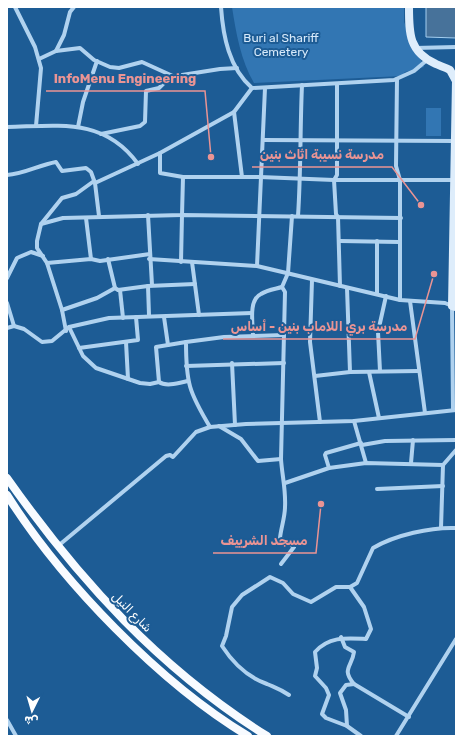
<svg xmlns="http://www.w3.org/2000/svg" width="463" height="743" viewBox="0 0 463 743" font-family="Rubik,'Noto Sans Arabic',sans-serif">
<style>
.green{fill:#3276b3}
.water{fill:#47729a;stroke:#a4cef0}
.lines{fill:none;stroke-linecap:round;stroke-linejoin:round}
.street{stroke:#b0d2ef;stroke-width:4}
.secondary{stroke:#deedfb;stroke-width:8}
.primary{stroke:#f8fbff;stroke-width:8}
.labels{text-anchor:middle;stroke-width:4;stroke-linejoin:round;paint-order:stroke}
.park-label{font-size:12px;fill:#d7eafb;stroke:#1d5c95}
.street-label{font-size:12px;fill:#fff;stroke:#1d5c95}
.leader{fill:none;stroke:#ea9494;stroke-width:1.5}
.callout-dot{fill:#ea9494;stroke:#1d5c95;stroke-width:1.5}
.callout-label{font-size:13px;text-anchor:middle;font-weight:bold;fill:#ea9494;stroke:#1d5c95;stroke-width:4;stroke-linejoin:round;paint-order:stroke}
</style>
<rect width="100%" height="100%" fill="#1d5c95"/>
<g class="green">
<path d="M232 7H404V22L424 67 405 72 402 76 254 83C241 61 236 33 232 7Z"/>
<rect x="426" y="108" width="15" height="28"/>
</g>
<path class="water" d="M426 7H456V38L426 37Z"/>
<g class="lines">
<g class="street">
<path d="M15 7 35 47 41 68 36 126"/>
<path d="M221 7C223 36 229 68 252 88L394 80 414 71 427 60"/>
<path d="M415 48 456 47"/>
<path d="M56 51 64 35 70 12 74 7"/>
<path d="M39 59 56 51 80 48 94 60 110 67 119 68 142 62 175 77"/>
<path d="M397 79 396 166 400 180V300"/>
<path d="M337 84V175L334 180 336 214 338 217 340 286"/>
<path d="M234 112 242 177"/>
<path d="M7 127C58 126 104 117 138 164"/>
<path d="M78 127 83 102 97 61"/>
<path d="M101 134 140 126 145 122 146 91 159 88 165 82 182 75 220 69 237 68"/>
<path d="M263 140 456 141"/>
<path d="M160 153V173L183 177"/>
<path d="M7 175C24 174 39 165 56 162L62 171 86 168 91 172 95 183 160 153 234 112 252 88"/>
<path d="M95 183 99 216"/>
<path d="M148 215 152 285"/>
<path d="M298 216C301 172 300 129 302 85"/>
<path d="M86 218 91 259"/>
<path d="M41 224 63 218 182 215 183 177H260L334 180H456"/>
<path d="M340 241 399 242"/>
<path d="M377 241V294"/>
<path d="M108 259 115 288 118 290 148 286 195 284"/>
<path d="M149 259 257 266 400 300 445 303 452 306"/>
<path d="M181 262 182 215 401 218"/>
<path d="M192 262 199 315"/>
<path d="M47 263 91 259 100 261 150 254"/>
<path d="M257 266 265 88"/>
<path d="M7 278 17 258 31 252 43 256"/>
<path d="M312 280 310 342 320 422"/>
<path d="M148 286 149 315"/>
<path d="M347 288 350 372"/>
<path d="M120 290 123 318"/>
<path d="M410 301 425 413"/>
<path d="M7 303 14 326"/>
<path d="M452 306 453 410"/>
<path d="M62 310 97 298 115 288"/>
<path d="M164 317 168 345"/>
<path d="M69 327 83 356 96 368 140 383 150 384 159 382C166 387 179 383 188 381"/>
<path d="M7 328 14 326 24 329 42 342 52 341 69 327 109 318 252 313"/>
<path d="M66 331 62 310 47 263 37 248V241L41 224 62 198 76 194 94 181"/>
<path d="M253 336C253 324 248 300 261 294 267 290 275 289 282 287"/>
<path d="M126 342 128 379"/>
<path d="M79 348 138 340 136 317"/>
<path d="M232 363 235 425"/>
<path d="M186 366 284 363"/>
<path d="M380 371 378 332 386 296"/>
<path d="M369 372 379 418"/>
<path d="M315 376 350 372 419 371"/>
<path d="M159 382 156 347 186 342"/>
<path d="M354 421 366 463"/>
<path d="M219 426 241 439 258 461 281 459"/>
<path d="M210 427C189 392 186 383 186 342L224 337 284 335"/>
<path d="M362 445 385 441 456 440"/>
<path d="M411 463 413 440"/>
<path d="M329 468 325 455 326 453 361 443"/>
<path d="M285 483 329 468 366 463 443 465"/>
<path d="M377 489 443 486"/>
<path d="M441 528 443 465 456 450"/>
<path d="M58 546 166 456 170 455 173 457 196 432 210 427 246 424 354 421 456 410"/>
<path d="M281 564 294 547 280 538C281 528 285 517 285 507 286 490 282 475 281 459L285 292 282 287 288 273 292 216"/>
<path d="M341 637 345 647 354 652C352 667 341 669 354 684L346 685 340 693 346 710 347 726"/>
<path d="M354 684 409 717"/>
<path d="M289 695C280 689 276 688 267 684 247 677 233 663 222 646L226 636 232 607 242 595 270 577 283 583 293 594 311 602 336 587H350"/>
<path d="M7 720 16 736"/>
<path d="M361 736 347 726 326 718 322 714 329 695 326 688 315 676 317 668 315 652C329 636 347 638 366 639L371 629 364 607 350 587 357 583 373 548C395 535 431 527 456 528"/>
<path d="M396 736 456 639"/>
</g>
<path class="secondary" d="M409 7C409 34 409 52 436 64 440 66 445 67 450 70L456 81 452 306 456 307"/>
<g class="primary">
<path d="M7 478C79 580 160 669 267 736"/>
<path d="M7 495C62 582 160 683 248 736"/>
</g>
</g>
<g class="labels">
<g class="park-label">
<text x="281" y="42">Buri al Shariff<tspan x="281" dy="14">Cemetery</tspan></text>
</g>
<g class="street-label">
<text transform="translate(132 612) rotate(45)" y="4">شارع النيل</text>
</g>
</g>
<path class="leader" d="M211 157L205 91H46M421 205L392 167H252M434 274L415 339H223M321 504L316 553H213"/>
<g class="callout-dot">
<circle cx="211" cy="157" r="4"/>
<circle cx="421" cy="205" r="4"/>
<circle cx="434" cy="274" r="4"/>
<circle cx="321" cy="504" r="4"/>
</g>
<g class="callout-label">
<text x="125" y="83">InfoMenu Engineering</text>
<text x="322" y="159">مدرسة نسيبة اثاث بنين</text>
<text x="319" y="331">مدرسة بري اللاماب بنين - أساس</text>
<text x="264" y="545">مسجد الشرييف</text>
</g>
<rect width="463" height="743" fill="none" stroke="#ffffff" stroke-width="16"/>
<g transform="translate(32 711) rotate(185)" stroke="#1d5c95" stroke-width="3" paint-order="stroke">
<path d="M0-3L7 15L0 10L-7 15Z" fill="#ffffff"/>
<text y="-6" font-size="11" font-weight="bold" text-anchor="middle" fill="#ffffff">ش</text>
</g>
</svg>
